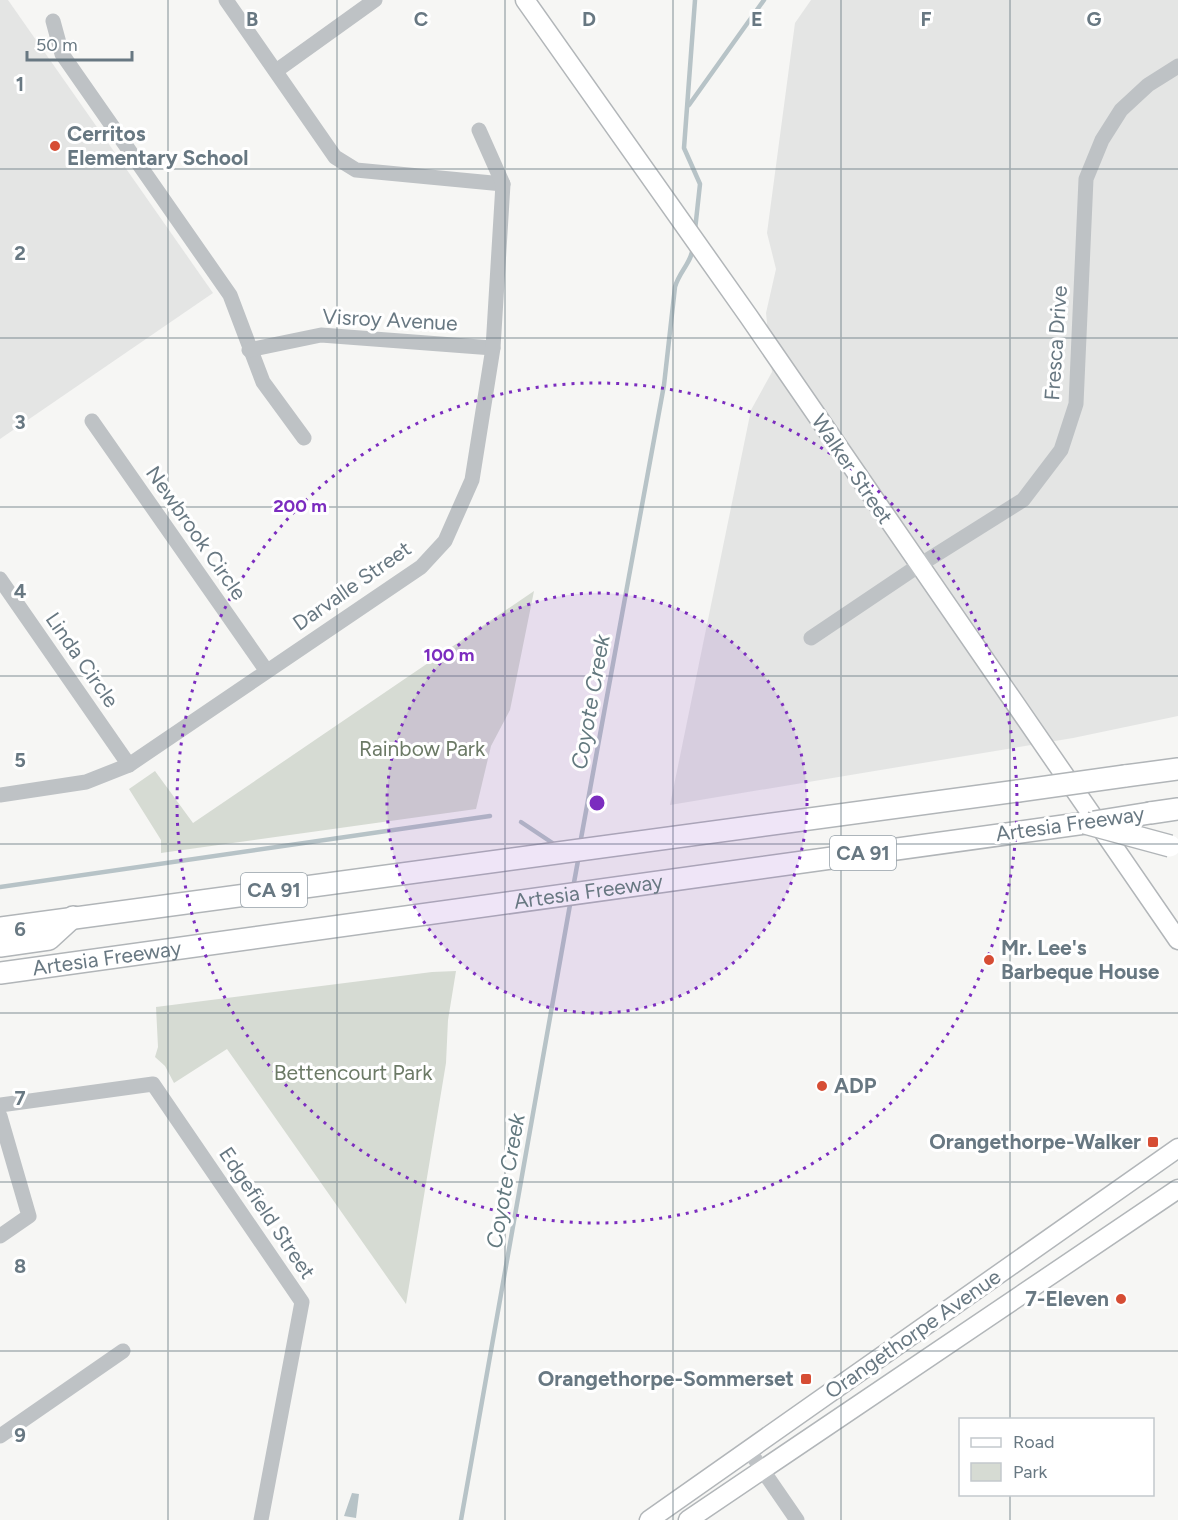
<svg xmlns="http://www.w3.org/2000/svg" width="1178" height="1520" viewBox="0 0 1178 1520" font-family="Figtree,sans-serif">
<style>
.built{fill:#e4e5e4}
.green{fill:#d6dbd3}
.water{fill:#b7c3c7}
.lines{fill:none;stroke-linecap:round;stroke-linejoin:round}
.stream{stroke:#b7c3c7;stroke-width:4.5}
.major-casing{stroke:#b2b6b9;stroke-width:21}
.highway-casing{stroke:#b1b5b8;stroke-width:24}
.minor{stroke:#bec2c5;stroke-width:15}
.major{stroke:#fff;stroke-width:18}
.highway{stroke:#fff;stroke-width:21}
.highway-bridge-casing{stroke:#b1b5b8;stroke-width:24;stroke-linecap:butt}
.highway-bridge{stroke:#fff;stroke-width:21}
.grid{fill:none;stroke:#687882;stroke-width:1.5;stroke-opacity:0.55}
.ring{fill:none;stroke:#7b2cbf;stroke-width:3;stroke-dasharray:3 6}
.poi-dot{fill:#d64d34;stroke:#fff;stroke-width:2}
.labels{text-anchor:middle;stroke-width:6;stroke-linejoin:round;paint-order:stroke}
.shield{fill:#fff;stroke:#95a0a8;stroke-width:1.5}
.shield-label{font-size:20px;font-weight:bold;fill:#687882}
.poi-label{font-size:21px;font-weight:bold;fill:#687882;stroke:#fff;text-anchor:start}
.street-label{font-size:21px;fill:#687882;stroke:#fff}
.park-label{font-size:21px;fill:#6c7a66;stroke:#fff}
.water-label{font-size:22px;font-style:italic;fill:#63797f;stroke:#fff}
.grid-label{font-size:20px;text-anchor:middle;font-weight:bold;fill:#687882;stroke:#fff;stroke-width:6;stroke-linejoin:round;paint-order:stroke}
.centre{fill:#7b2cbf;stroke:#fff;stroke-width:3}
.ring-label{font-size:18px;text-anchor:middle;font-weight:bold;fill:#7b2cbf;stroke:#fff;stroke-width:6;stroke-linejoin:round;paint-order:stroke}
</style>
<rect width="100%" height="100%" fill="#f6f6f4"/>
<g class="built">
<path d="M0 0H8L213 293 0 439Z"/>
<path d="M811 0H1178V716L1073 738 670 805 751 410 772 372 766 313 776 269 767 233 795 23Z"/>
</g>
<g class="green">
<path d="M534 591 510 710 491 746 476 809 161 853V840L129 789 155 771 193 823Z"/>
<path d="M456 971 448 1020 446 1063 406 1304 227 1049 174 1083 165 1066 155 1057 158 1047 156 1007 432 972Z"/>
</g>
<path class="water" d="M352 1493 359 1494 356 1518 344 1516Z"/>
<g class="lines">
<g class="stream">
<path d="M689 105 764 0"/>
<path d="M695 230 700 184 684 148 695 0"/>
<path d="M521 822 557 846"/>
<path d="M580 844 664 385 675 287C679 272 692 262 693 247"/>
<path d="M0 887 490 816"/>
<path d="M573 888 579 855"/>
<path d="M461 1520 571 899"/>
</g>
<defs>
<g id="major">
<path d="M525 0 749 317 1178 940"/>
<path d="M649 1520 1178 1148"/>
<path d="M688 1520 1178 1189"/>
</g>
<g id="highway">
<path d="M1125 776 1178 769"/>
<path d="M1150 813 1178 809"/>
<path d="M0 928 1018 791"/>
<path d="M0 946 49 939 73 917"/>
<path id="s1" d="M0 973 1085 823"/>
</g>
</defs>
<use href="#major" class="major-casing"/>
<use href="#highway" class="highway-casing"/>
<g class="minor">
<path d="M226 0 335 157 356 170 503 184"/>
<path d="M53 21 62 54 230 295 263 382 304 438"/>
<path d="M276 71 375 0"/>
<path d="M249 350 321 335 493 348"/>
<path d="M92 421 266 670"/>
<path d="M0 579 129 765"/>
<path d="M811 638 918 566 1023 500 1061 450 1076 404 1086 179 1102 140 1121 110 1148 85 1178 66"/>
<path d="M0 795 86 782 129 765 421 567 445 541 472 480 493 348 503 184 479 130"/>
<path d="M0 1105 153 1084 302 1302 261 1520"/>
<path d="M0 1116 29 1216 0 1236"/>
<path d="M0 1436 123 1351"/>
<path d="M748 1449 797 1520"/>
</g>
<use href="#major" class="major"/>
<use href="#highway" class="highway"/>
<defs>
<g id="highway-bridge">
<path d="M1018 791 1125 776"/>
<path d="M1094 822 1150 813"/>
<path d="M1085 823 1170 846"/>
</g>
</defs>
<use href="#highway-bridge" class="highway-bridge-casing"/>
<use href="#highway-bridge" class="highway-bridge"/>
</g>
<path class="grid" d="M168 0V1520M337 0V1520M505 0V1520M673 0V1520M841 0V1520M1010 0V1420M0 169H1178M0 338H1178M0 507H1178M0 676H1178M0 844H1178M0 1013H1178M0 1182H1178M0 1351H1178M1010 1494V1520"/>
<circle cx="597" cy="803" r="210" fill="#7b2cbf" fill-opacity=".12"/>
<g class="ring">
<circle cx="597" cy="803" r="210"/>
<circle cx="597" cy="803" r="420"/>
</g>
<g class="poi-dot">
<circle cx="55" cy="146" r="6"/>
<circle cx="989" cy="960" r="6"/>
<circle cx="822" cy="1086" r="6"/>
<rect x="1147" y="1136" width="12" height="12" rx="3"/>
<circle cx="1121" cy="1299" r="6"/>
<rect x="800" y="1373" width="12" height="12" rx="3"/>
</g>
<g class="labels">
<g class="shield">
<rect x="830" y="836" width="66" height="34" rx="4.5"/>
<rect x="241" y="873" width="66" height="34" rx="4.5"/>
</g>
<g class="shield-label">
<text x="863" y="860">CA 91</text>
<text x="274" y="897">CA 91</text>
</g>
<g class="poi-label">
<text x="67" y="141">Cerritos<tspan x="67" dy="24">Elementary School</tspan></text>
<text x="1001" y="955">Mr. Lee's<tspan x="1001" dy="24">Barbeque House</tspan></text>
<text x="834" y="1093">ADP</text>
<text x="1141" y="1149" text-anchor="end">Orangethorpe-Walker</text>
<text x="1109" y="1306" text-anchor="end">7-Eleven</text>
<text x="794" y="1386" text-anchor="end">Orangethorpe-Sommerset</text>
</g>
<g class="street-label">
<text transform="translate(390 320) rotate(3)" y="7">Visroy Avenue</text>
<text transform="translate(1056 343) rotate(-86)" y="7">Fresca Drive</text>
<text transform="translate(852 469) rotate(56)" y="7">Walker Street</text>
<text transform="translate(196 533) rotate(55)" y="7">Newbrook Circle</text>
<text transform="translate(352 586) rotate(-35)" y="7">Darvalle Street</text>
<text transform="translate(82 660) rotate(55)" y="7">Linda Circle</text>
<text transform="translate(1070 824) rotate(-8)" y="7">Artesia Freeway</text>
<text dy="7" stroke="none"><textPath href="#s1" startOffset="594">Artesia Freeway</textPath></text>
<text dy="7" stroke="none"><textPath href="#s1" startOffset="108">Artesia Freeway</textPath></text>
<text transform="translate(267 1213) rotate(56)" y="7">Edgefield Street</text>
<text transform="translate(913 1334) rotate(-35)" y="7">Orangethorpe Avenue</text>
</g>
<g class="park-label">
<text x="422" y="756">Rainbow Park</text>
<text x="353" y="1080">Bettencourt Park</text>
</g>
<g class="water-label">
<text transform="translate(590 702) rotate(-80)" y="8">Coyote Creek</text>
<text transform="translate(505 1181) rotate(-80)" y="8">Coyote Creek</text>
</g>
</g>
<g class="grid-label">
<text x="252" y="26">B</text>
<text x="421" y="26">C</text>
<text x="589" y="26">D</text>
<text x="757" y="26">E</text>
<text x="926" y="26">F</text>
<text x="1094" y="26">G</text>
<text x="20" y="91">1</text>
<text x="20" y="260">2</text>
<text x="20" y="429">3</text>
<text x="20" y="598">4</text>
<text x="20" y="767">5</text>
<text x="20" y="936">6</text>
<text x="20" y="1105">7</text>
<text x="20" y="1273">8</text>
<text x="20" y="1442">9</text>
</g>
<circle cx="597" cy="803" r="9" class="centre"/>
<g class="ring-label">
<text x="300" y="512">200 m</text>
<text x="449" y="661">100 m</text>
</g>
<rect x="959" y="1418" width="195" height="78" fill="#ffffff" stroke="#c3c9cd" stroke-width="1.5"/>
<rect x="971" y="1438" width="30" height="9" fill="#ffffff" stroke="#c3c9cd" stroke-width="1.5"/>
<text x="1013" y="1448" font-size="18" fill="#687882">Road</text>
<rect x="971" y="1463" width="30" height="18" fill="#d6dbd3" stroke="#c3c9cd" stroke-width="1.5"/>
<text x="1013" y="1478" font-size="18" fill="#687882">Park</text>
<path d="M27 51v9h105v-9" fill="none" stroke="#687882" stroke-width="3"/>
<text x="36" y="51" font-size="18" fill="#687882" stroke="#ffffff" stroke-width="4.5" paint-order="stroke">50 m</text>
</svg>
